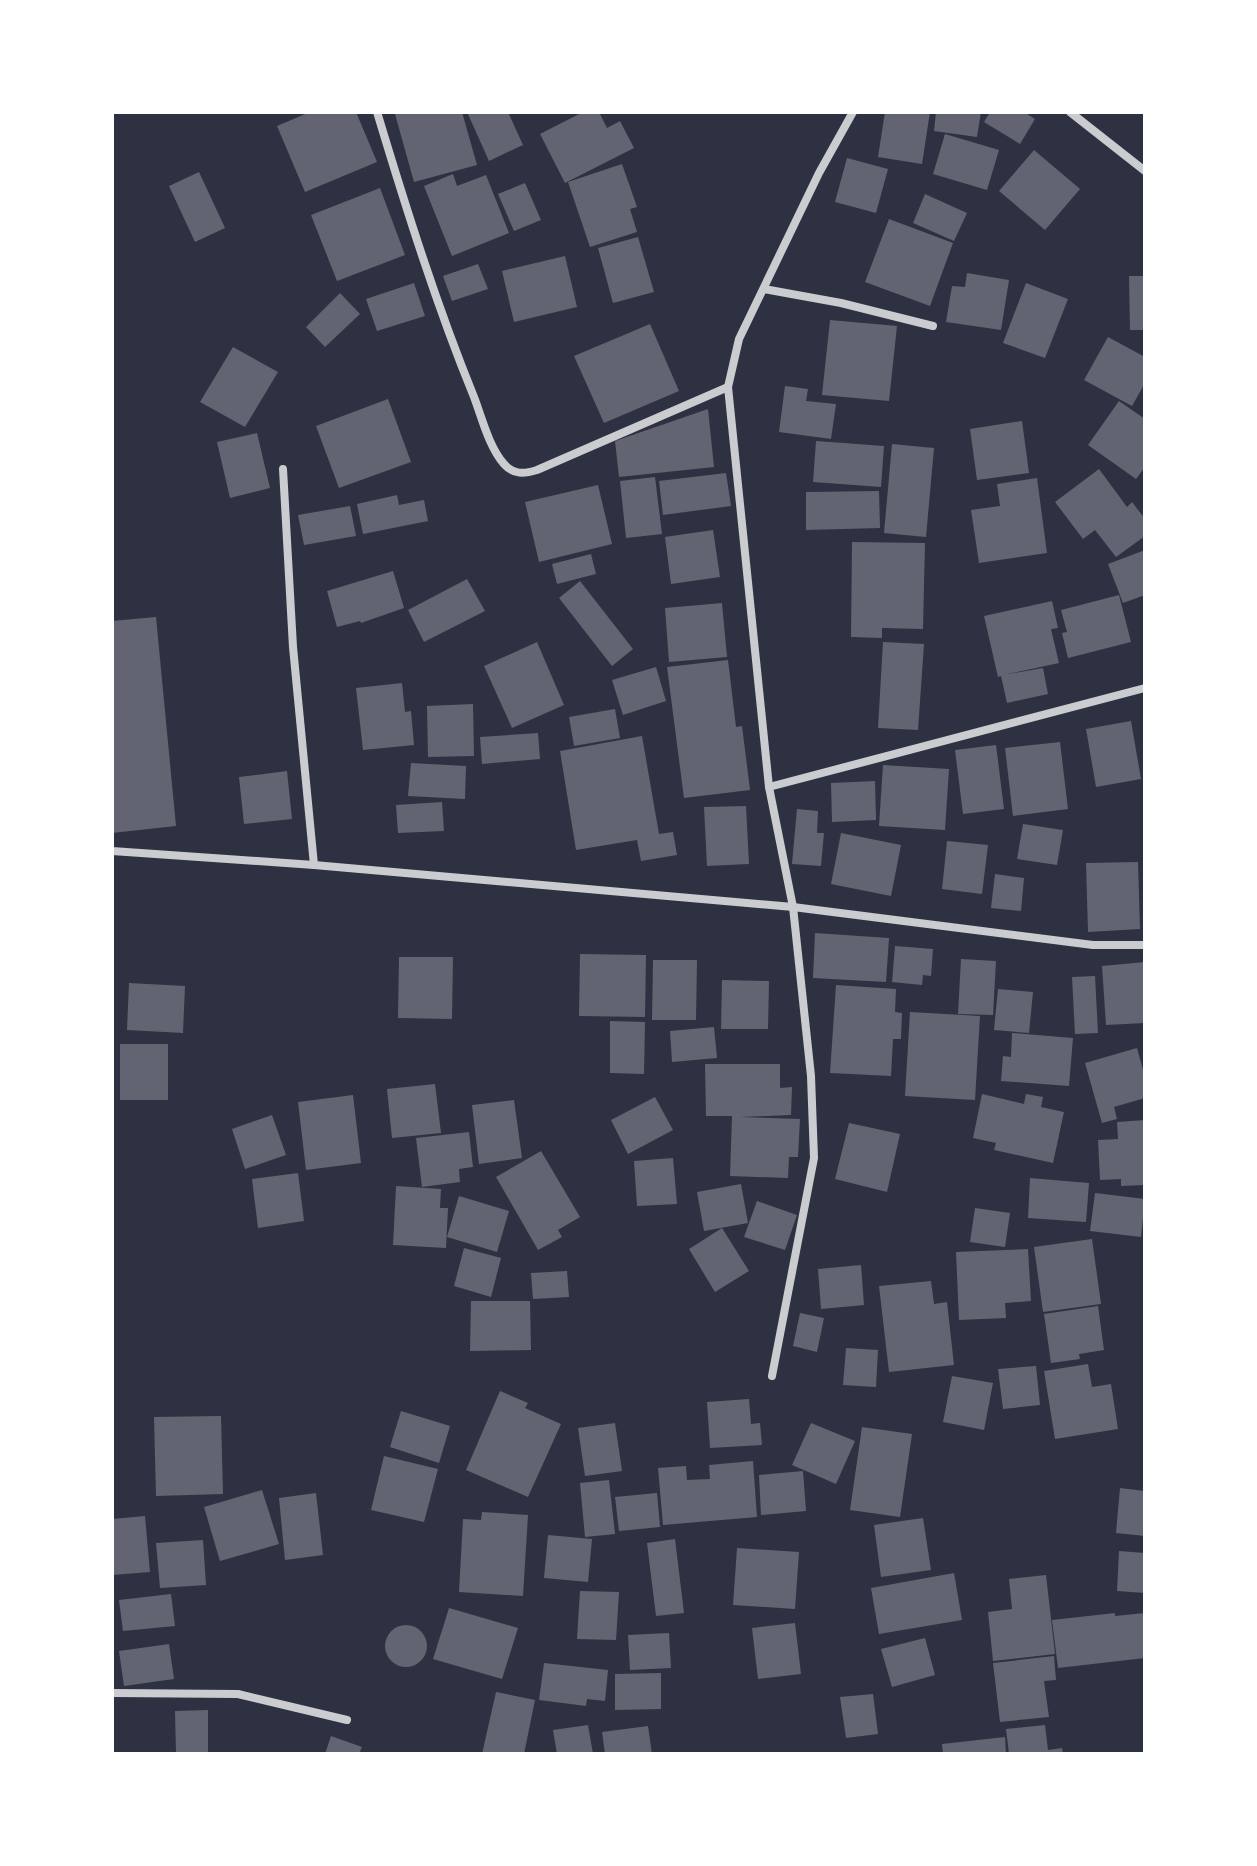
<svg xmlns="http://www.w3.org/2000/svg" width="1257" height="1866" viewBox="0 0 1257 1866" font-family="'PT Sans',sans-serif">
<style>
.building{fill:#626471}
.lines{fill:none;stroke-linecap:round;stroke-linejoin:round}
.minor{stroke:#caccd0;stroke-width:8}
</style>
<rect width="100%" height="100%" fill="#2d3142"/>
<g class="building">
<path d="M310 112H356L377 162 305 192 277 126Z"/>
<path d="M401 112H462L477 165 414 182 395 114Z"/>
<path d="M467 112H508L523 145 489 161Z"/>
<path d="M583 112H599L607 128 620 121 634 148 565 183 540 134Z"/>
<path d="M885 112H930L922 164 878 157Z"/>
<path d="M936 112H981L977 137 934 131Z"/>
<path d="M990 112H1024L1035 119 1020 144 984 122Z"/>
<path d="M945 134 999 150 987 190 933 174Z"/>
<path d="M1034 150 1080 189 1045 230 999 191Z"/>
<path d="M847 158 888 169 876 213 835 202Z"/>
<path d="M622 164 637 207 630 209 637 232 590 247 568 182Z"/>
<path d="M199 172 225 228 195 242 169 186Z"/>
<path d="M453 174 457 186 486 175 509 233 452 256 424 186Z"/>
<path d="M525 183 541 220 514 231 498 194Z"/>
<path d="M380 188 405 255 337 281 311 215Z"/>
<path d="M925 194 967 213 954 241 913 223Z"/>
<path d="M889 219 953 243 930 306 865 282Z"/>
<path d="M638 237 654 292 613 303 598 248Z"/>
<path d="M565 256 577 307 514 322 502 271Z"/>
<path d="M478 264 488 289 452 301 443 276Z"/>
<path d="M967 273 1009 280 1001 330 946 322 952 286 965 287Z"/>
<path d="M1129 276H1145V330H1130Z"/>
<path d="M414 283 425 316 377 331 366 299Z"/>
<path d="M1026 283 1068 299 1045 358 1003 343Z"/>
<path d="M340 293 360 314 325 347 306 327Z"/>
<path d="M830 320 897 326 889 401 822 395Z"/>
<path d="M650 324 679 391 604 423 574 356Z"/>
<path d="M1108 337 1145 357V383L1132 406 1084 380Z"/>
<path d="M233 347 278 372 245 427 200 402Z"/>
<path d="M785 386 808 389 806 401 836 404 831 439 779 432Z"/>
<path d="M388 399 411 462 339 488 316 426Z"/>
<path d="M1119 401 1145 419V467L1136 479 1088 445Z"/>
<path d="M708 409 714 467 619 477 615 441Z"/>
<path d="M1022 421 1029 473 977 480 970 429Z"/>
<path d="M257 433 270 488 230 498 217 442Z"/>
<path d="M816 441 884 446 881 487 813 482Z"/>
<path d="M892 444 934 448 926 537 884 533Z"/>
<path d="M1099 469 1127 507 1132 502 1145 519V536L1116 557 1095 530 1083 539 1055 502Z"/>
<path d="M726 473 731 506 663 515 659 481Z"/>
<path d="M655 477 662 534 626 538 620 481Z"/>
<path d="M1037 478 1047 553 979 563 971 510 1000 506 997 484Z"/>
<path d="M598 485 612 544 539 562 525 502Z"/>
<path d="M879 491 880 528 806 530V492Z"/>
<path d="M397 495 399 505 424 500 428 521 363 534 357 504Z"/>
<path d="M350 506 356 536 304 545 298 515Z"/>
<path d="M713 530 720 577 671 584 665 537Z"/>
<path d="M852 542 925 543 923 629 882 628V638L851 637Z"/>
<path d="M1145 550V595L1123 603 1108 564Z"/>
<path d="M591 554 596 574 557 584 552 564Z"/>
<path d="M393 571 404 608 361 623 360 621 337 627 327 591Z"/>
<path d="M467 579 485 611 424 642 408 610Z"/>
<path d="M580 581 633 649 612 666 559 598Z"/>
<path d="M1119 595 1131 642 1068 658 1062 633 1067 632 1061 610Z"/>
<path d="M1052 601 1058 628 1051 629 1059 663 1008 674 1043 668 1048 694 1007 703 1001 676 998 677 984 616Z"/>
<path d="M722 603 727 657 669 662 665 608Z"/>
<path d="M156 617 176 826 112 833V621Z"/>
<path d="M537 642 564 705 512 728 484 666Z"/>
<path d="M883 642 924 644 918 730 878 728Z"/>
<path d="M728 660 736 727 742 726 750 790 684 798 667 667Z"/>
<path d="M656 667 666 701 623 715 612 680Z"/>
<path d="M402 683 405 712 411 711 414 745 363 750 356 688Z"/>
<path d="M473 704 474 756 428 757 427 706Z"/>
<path d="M615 709 620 738 574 746 569 717Z"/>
<path d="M1131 721 1141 779 1096 787 1086 729Z"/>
<path d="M538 733 540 759 482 764 480 737Z"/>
<path d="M642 736 659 834 673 832 677 855 641 861 637 840 576 850 560 751Z"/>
<path d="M1060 742 1068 809 1013 816 1005 748Z"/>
<path d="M996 745 1004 809 963 814 955 750Z"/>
<path d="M411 763 466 766 465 799 408 796Z"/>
<path d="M883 765 949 769 945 830 879 826Z"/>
<path d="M287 771 292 819 244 824 239 777Z"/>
<path d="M875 781 876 820 832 822 831 783Z"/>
<path d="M442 802 444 831 398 833 396 805Z"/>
<path d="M746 806 749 864 707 866 704 807Z"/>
<path d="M797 809 818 811 817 833H824L821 866 792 864Z"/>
<path d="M1023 824 1063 830 1057 865 1017 859Z"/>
<path d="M841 833 901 845 891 896 831 884Z"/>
<path d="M947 841 988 845 982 894 942 889Z"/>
<path d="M1138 862 1140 929 1088 932 1086 863Z"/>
<path d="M995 874 1024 878 1021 911 991 908Z"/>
<path d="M815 933 889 938 886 982 813 978Z"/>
<path d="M895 946 933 949 931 976 923 975 922 985 892 982Z"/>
<path d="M580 954 646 955 645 1017 579 1016Z"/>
<path d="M399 957H453L452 1019 398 1018Z"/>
<path d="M961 959 996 961 993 1015 958 1014Z"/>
<path d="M653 960H697L696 1020H652Z"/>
<path d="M1145 962V1023L1106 1025 1102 966Z"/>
<path d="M1095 976 1098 1033 1075 1034 1072 977Z"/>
<path d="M722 980 769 981 768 1029H721Z"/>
<path d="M129 983 185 986 183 1033 127 1030Z"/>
<path d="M836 985 896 989 895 1012 902 1013 901 1039H893L891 1076 830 1073Z"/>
<path d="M998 989 1033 992 1029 1033 994 1030Z"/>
<path d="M910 1012 980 1016 975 1100 905 1096Z"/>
<path d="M610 1021 645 1022 644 1074 610 1073Z"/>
<path d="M714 1027 717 1058 672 1062 670 1031Z"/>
<path d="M1012 1033 1073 1038 1069 1086 1001 1081 1003 1056 1011 1057Z"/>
<rect x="120" y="1044" width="48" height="56"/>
<path d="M1137 1048 1145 1077V1098L1114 1107 1117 1119 1102 1123 1085 1063Z"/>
<path d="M705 1064H780V1088L792 1087 791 1115 740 1117 800 1119 798 1157H789L788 1178 730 1176 732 1116H706Z"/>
<path d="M435 1084 441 1133 392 1138 387 1089Z"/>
<path d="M982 1094 1024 1104 1026 1094 1043 1097 1041 1107 1064 1112 1053 1163 994 1150 996 1143 973 1138Z"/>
<path d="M353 1095 361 1163 306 1170 298 1102Z"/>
<path d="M655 1097 673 1130 628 1154 611 1120Z"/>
<path d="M514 1100 522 1158 479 1164 472 1105Z"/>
<path d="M272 1115 286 1155 245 1169 232 1129Z"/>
<path d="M1145 1120V1185L1121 1186V1179L1100 1180 1098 1140 1118 1139 1117 1122Z"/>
<path d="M849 1123 900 1134 887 1192 835 1179Z"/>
<path d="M469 1132 473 1167 459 1169 460 1182 422 1187 416 1138Z"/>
<path d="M541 1151 580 1217 558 1230 562 1237 538 1250 496 1177Z"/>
<path d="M673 1158 677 1204 637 1206 634 1161Z"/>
<path d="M298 1173 304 1221 258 1228 252 1179Z"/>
<path d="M1030 1178 1089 1183 1086 1222 1028 1218Z"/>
<path d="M741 1184 748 1223 704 1231 697 1192Z"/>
<path d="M396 1186 441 1189 440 1208H448L446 1248 393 1245Z"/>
<path d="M1095 1193 1145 1199 1141 1237 1090 1231Z"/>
<path d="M459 1196 509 1211 497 1252 447 1237Z"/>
<path d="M757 1201 797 1215 785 1250 744 1237Z"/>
<path d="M975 1208 1010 1213 1005 1247 970 1242Z"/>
<path d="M722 1228 749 1271 715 1292 689 1249Z"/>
<path d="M1092 1239 1101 1304 1043 1312 1034 1247Z"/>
<path d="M464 1248 501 1258 491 1297 454 1286Z"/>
<path d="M1028 1249 1031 1301 1005 1303 1006 1318 959 1320 956 1252Z"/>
<path d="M861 1265 864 1305 821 1309 818 1269Z"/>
<path d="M567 1271 569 1297 533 1299 531 1273Z"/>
<path d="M931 1281 934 1304 947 1302 954 1365 889 1372 879 1286Z"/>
<path d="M471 1301H530L531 1350 470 1351Z"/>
<path d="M1098 1306 1104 1350 1079 1354 1080 1359 1051 1363 1044 1314Z"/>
<path d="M800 1313 824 1318 817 1352 793 1346Z"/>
<path d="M846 1348 878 1350 876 1387 843 1385Z"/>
<path d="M1088 1364 1092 1387 1111 1384 1118 1429 1055 1439 1044 1371Z"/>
<path d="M1036 1366 1040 1405 1003 1409 998 1369Z"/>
<path d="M952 1376 993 1383 984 1430 943 1422Z"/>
<path d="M500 1391 528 1403 525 1408 561 1424 528 1497 466 1470Z"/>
<path d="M749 1399 751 1424 760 1423 762 1445 710 1448 707 1402Z"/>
<path d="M401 1411 450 1426 439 1463 390 1447Z"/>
<path d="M221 1416 223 1494 156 1496 154 1417Z"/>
<path d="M615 1423 622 1471 585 1476 578 1428Z"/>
<path d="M811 1423 855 1441 836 1484 792 1465Z"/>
<path d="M862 1427 912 1434 900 1517 850 1510Z"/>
<path d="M384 1456 438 1469 424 1522 371 1510Z"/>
<path d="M753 1461 757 1517 663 1525 658 1468 686 1466 687 1480 710 1479 709 1465Z"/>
<path d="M803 1471 806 1511 761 1515 759 1475Z"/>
<path d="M609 1480 615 1534 585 1537 580 1483Z"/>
<path d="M1120 1488 1145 1491V1536L1116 1533Z"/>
<path d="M262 1490 279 1544 220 1561 204 1507Z"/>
<path d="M316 1493 323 1555 285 1560 279 1498Z"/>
<path d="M657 1493 660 1527 619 1531 615 1497Z"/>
<path d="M482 1512 528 1515 523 1596 459 1592 463 1519 481 1520Z"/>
<path d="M145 1516 150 1572 112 1575V1519Z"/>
<path d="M923 1518 931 1570 881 1577 874 1525Z"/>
<path d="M548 1535 592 1539 588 1582 544 1578Z"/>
<path d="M675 1539 684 1613 656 1616 647 1543Z"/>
<path d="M203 1540 206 1585 160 1588 156 1543Z"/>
<path d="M737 1548 799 1552 795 1609 733 1605Z"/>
<path d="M1119 1551 1145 1553V1593L1117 1591Z"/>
<path d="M954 1573 962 1620 879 1634 871 1588Z"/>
<path d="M1046 1575 1055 1654 993 1661 988 1612 1012 1609 1009 1579Z"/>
<path d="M580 1591 619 1592 616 1640 577 1639Z"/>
<path d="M171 1594 175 1626 123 1631 119 1600Z"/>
<path d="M449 1608 518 1628 502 1679 433 1659Z"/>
<path d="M1115 1613V1616L1145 1613V1658L1058 1668 1052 1620Z"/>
<path d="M795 1623 801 1674 758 1679 752 1628Z"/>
<circle cx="406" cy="1646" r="21"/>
<path d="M669 1633 671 1668 630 1670 628 1635Z"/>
<path d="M925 1638 935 1675 892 1687 881 1649Z"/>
<path d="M169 1644 174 1679 124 1686 119 1651Z"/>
<path d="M1054 1656 1056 1680 1044 1681 1049 1717 1000 1722 993 1663Z"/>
<path d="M544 1663 608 1670 605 1701 587 1699 586 1706 539 1700Z"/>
<path d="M661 1673V1709L615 1710V1674Z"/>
<path d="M496 1692 535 1700 524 1754H482Z"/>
<path d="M873 1694 878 1734 846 1738 840 1697Z"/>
<path d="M208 1710V1754H176L175 1711Z"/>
<path d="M588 1725 593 1754H557L553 1730Z"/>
<path d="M1045 1725 1048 1750 1062 1748 1063 1754H1009L1006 1729Z"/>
<path d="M648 1726 652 1754H605L602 1732Z"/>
<path d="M331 1736 362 1747 359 1754H325Z"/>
<path d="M1005 1737 1006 1754H943L942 1744Z"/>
</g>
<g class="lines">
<g class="minor">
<path d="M377 112C406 208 436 304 474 397 482 418 489 447 504 464 514 475 524 474 537 470L728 387"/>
<path d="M1070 112 1145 171"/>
<path d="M764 289 841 303 933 326"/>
<path d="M283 469 293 647 314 865"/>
<path d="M769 787 1145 688"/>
<path d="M112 851 314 865 793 907 1093 945H1145"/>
<path d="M772 1376 814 1158 811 1076 793 907 769 787 728 387 739 339 819 173 853 112"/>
<path d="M112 1693 238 1694 347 1720"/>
</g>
</g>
<rect width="1257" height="1866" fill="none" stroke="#ffffff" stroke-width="228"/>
</svg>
